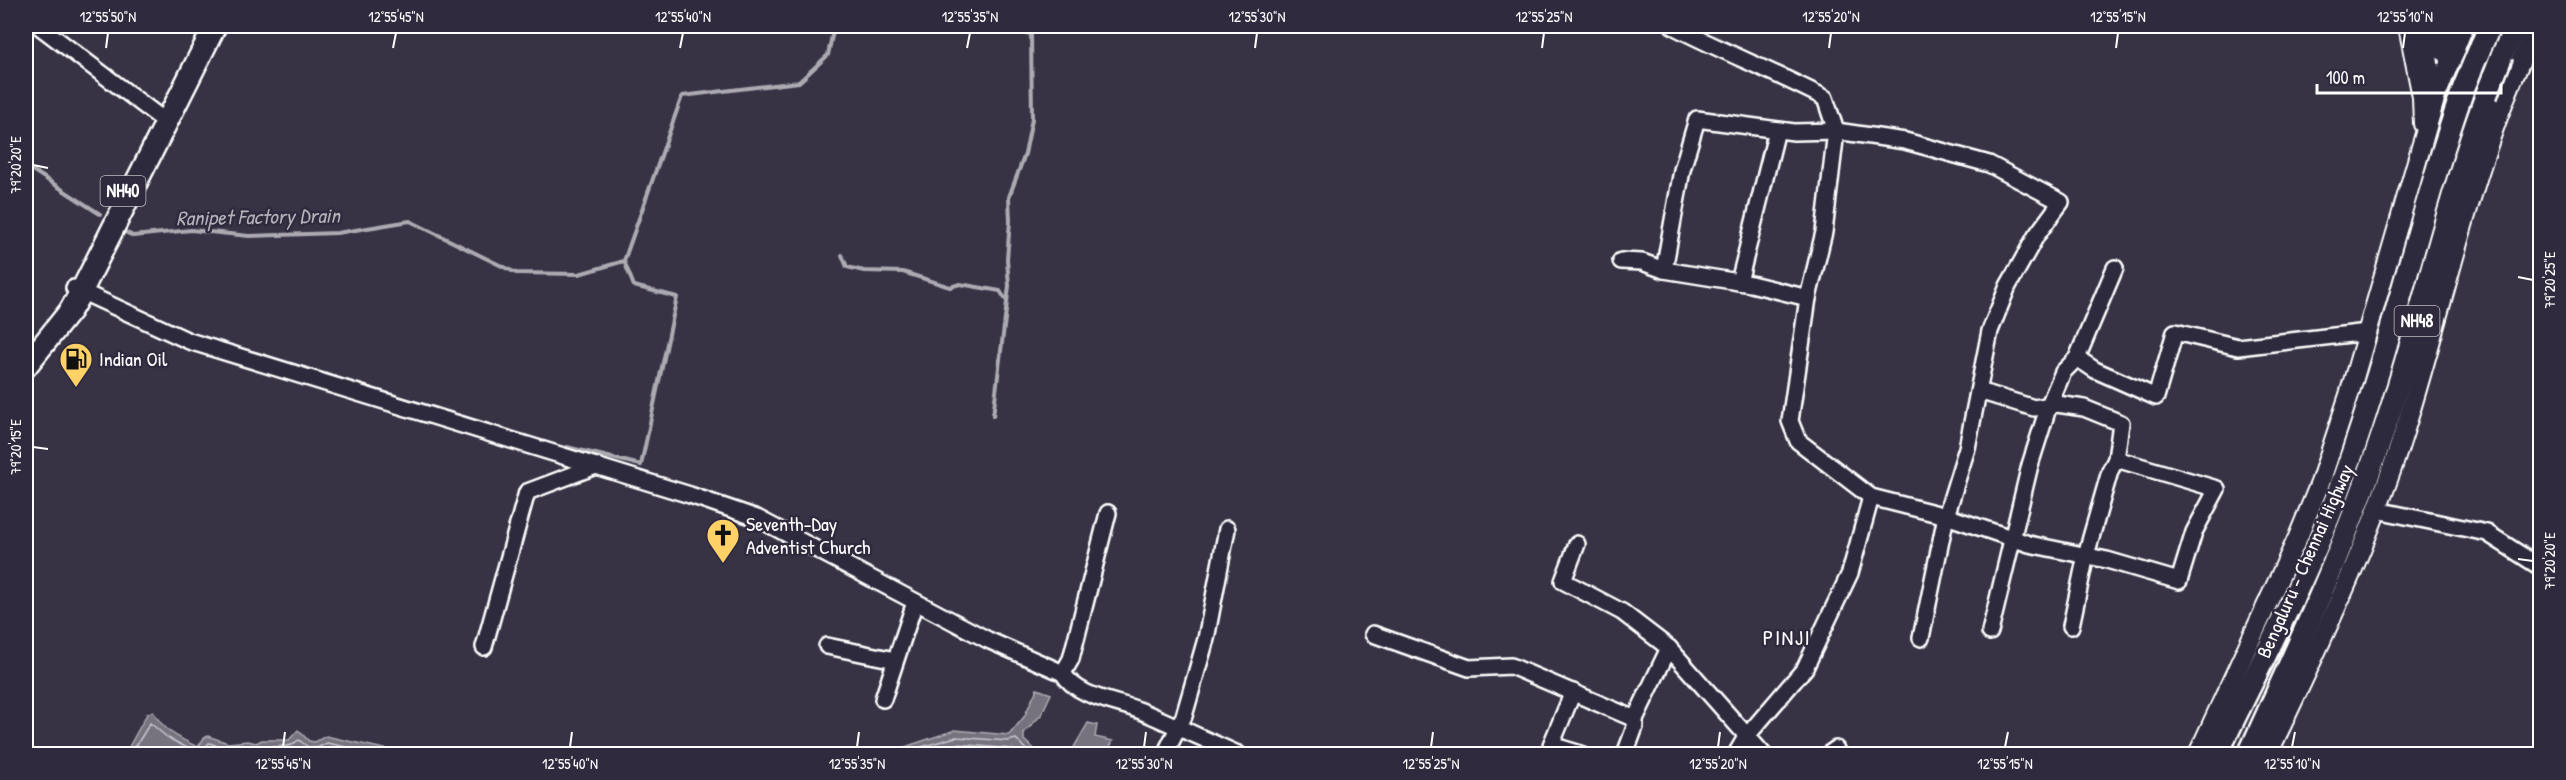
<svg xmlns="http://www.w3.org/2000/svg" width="2566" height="780" viewBox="0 0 2566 780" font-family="'Patrick Hand',sans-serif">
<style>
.water{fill:#76737f;stroke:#adabb2;stroke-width:1.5}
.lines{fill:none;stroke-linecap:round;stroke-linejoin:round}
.shore{stroke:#c8c7cc;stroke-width:1.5}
.stream{stroke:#adabb2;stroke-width:4}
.minor-casing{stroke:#fff;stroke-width:20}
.major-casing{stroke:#fff;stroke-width:22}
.highway-casing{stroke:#fff;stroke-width:26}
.minor{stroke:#2f2a3d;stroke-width:15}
.major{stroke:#2f2a3d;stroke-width:18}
.highway{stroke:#2f2a3d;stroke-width:21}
.highway-bridge-casing{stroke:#fff;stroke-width:26;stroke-linecap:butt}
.highway-bridge{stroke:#2f2a3d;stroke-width:21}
.ticks{fill:none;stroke:#fff;stroke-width:2}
.labels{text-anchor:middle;stroke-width:5;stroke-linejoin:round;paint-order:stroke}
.shield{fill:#2f2a3d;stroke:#c1bfc5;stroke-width:1.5}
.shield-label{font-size:18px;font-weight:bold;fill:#fff}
.poi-label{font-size:20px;fill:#fff;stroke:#2f2a3d;text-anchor:start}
.street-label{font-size:20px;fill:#fff;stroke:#2f2a3d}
.water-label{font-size:21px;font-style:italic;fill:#b4b2b9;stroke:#2f2a3d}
.quarter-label{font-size:22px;letter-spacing:1.5px;fill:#fff;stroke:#2f2a3d}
.neatline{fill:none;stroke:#fff;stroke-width:2}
.ticks-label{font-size:15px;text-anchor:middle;fill:#fff}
</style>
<rect width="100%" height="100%" fill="#373345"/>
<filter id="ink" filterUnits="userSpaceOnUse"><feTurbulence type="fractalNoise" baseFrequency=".0167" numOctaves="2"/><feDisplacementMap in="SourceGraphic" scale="12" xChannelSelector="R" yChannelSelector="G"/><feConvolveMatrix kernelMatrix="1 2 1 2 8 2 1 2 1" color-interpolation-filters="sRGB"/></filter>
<g filter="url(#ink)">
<g class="water">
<path d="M1037 689 1051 694 1041 715 1024 733V740L1036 751 1052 754H884L955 730 1009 735 1024 717Z"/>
<path d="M153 711C163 730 178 738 198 747L204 738 208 736 228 743 248 741 256 743 262 740H289L298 730 309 741 315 742 326 736 407 754H125L147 714Z"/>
<path d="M1088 723 1097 725 1095 737 1113 741 1106 754H1070Z"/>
</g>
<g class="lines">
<g class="shore">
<path d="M131 754 150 723 168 738 197 753 202 751 209 743C214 744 221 748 227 749 232 749 288 747 292 745 294 744 296 741 299 740L308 747 317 748 327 743 379 754"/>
<path d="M897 754 956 737 1008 741 1016 739 1030 754"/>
<path d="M921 754 957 744 1012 749 1019 754"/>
</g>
<g class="stream">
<path d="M26 166 100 214"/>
<path d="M127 233 133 236 191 230 249 236 337 233 410 221 516 273 579 274 624 261 682 96 799 82 828 55 834 26"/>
<path d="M842 255 847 267 864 271 903 272 950 287 960 284 1000 291 1006 300"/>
<path d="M993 416 1009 286 1007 259 1010 221 1009 197 1025 154 1032 119 1031 34 1014 30 1015 26"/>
<path d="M567 447 641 465 677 297 634 286 624 261"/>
</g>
<defs>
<g id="minor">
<path d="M39 26 166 122"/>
<path d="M1673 26C1723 52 1775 72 1825 98L1836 131 1824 232 1808 298 1790 421 1798 441 1871 497 1946 516 2029 544 2107 560 2179 581 2194 532 2217 489 2116 459"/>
<path d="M1621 261 1642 262 1664 270"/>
<path d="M1739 282 1777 130"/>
<path d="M74 288 189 341 690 495 757 518 988 640 1063 673C1077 698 1117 701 1141 711 1174 725 1206 740 1238 754"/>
<path d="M1808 298 1751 284 1664 270 1682 170 1697 119 1794 132 1836 131 1905 141 1989 164 2061 202 2036 236 2008 286 1990 331 1967 448 1946 516 1921 638"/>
<path d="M2077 358 2095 370 2156 397 2175 332 2238 347 2368 332"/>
<path d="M1979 391 2034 408 2057 404 2084 408 2121 423 2116 459 2110 471 2086 555 2071 626"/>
<path d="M2377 510 2487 533 2540 567"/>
<path d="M1577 544 1563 581 1622 612 1669 648 1763 754"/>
<path d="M1990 632 2030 465 2049 405 2063 372 2077 358 2115 268"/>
<path d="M1373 634 1469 668 1511 666 1635 719"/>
<path d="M827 646 895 660"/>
<path d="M484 647 527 492 596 466"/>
<path d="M1063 673 1071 659 1108 513"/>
<path d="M1573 692 1551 745 1581 754"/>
<path d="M883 699 915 602"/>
<path d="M1165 754 1184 716 1206 639 1227 529"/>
<path d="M1625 754 1635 727V719L1669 648"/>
<path d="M1736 754 1746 737 1805 668 1850 573 1871 497"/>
<path d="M1829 754 1836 749"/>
</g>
<g id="major">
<path d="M2408 26 2422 97 2423 124"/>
<path d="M2421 26C2429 43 2444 54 2462 59"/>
<path d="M2442 26 2454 59"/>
<path d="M2422 32 2428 56 2433 97"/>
<path d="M2198 754 2298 537 2320 483 2349 395 2435 99 2464 26"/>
<path d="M2268 754C2318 648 2370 542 2405 429 2447 295 2474 152 2537 26"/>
</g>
<g id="highway">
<path d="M2481 46 2490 26"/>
<path d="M2502 55 2516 26"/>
<path d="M26 366 70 311 81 292 215 26"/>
<path d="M2217 754C2261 661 2311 571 2345 474 2391 347 2419 214 2464 87"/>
<path d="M2249 754C2298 647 2348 539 2385 427 2422 317 2446 204 2486 96"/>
</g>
</defs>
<use href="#minor" class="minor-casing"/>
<use href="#major" class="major-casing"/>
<use href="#highway" class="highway-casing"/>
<use href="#minor" class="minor"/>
<use href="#major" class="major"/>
<use href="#highway" class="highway"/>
<defs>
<g id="highway-bridge">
<path d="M2464 87 2481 46"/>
<path d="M2486 96 2502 55"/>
</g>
</defs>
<use href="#highway-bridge" class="highway-bridge-casing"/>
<use href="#highway-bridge" class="highway-bridge"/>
</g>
</g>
<path class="ticks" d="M106 48 108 33M393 48 396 33M680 48 683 33M967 48 970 33M1255 48 1257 33M1542 48 1544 33M1829 48 1831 33M2116 48 2118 33M2403 48 2405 33M33 165 48 168M2518 277 2533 280M33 447 48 449M2518 559 2533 561M283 747 285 732M570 747 572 732M857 747 859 732M1144 747 1146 732M1431 747 1433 732M1718 747 1720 732M2005 747 2008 732M2292 747 2295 732"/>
<defs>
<symbol id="fuel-pin" viewBox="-11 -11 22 30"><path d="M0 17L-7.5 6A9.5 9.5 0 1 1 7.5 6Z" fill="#ffd166" stroke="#2f2a3d"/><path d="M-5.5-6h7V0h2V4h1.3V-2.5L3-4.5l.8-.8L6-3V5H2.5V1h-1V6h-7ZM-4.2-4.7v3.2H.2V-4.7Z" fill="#111"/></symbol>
<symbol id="church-pin" viewBox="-11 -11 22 30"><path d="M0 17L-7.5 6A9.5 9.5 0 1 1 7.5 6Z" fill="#ffd166" stroke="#2f2a3d"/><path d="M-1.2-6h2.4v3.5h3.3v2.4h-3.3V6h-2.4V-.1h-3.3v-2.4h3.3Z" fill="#111"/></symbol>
</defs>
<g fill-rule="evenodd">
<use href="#fuel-pin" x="57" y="340" width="38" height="52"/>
<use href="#church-pin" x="704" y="516" width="38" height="52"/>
</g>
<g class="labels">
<g class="shield">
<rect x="100.5" y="176" width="45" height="30" rx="4.5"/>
<rect x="2394.5" y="306" width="45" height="30" rx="4.5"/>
</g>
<g class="shield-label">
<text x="123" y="197">NH40</text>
<text x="2417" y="327">NH48</text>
</g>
<g class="poi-label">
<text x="99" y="366">Indian Oil</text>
<text x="746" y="531">Seventh-Day<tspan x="746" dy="23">Adventist Church</tspan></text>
</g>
<g class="street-label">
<text transform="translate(2305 561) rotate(-66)" y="7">Bengaluru - Chennai Highway</text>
</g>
<g class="water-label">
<text transform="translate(258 217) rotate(-1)" y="7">Ranipet Factory Drain</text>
</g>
<g class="quarter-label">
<text x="1787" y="645">PINJI</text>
</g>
</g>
<rect width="2566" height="780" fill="none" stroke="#2f2a3d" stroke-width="66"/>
<path d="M2317 84v9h184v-9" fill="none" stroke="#ffffff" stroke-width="3"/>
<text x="2326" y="84" font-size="18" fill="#ffffff" stroke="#2f2a3d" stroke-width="4.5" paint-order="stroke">100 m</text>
<rect x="33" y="33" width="2500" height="714" class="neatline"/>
<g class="ticks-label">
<text x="108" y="22">12°55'50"N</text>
<text x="396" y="22">12°55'45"N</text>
<text x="683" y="22">12°55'40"N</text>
<text x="970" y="22">12°55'35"N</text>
<text x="1257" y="22">12°55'30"N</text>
<text x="1544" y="22">12°55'25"N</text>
<text x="1831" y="22">12°55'20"N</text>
<text x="2118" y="22">12°55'15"N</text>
<text x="2405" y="22">12°55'10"N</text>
<text transform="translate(16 165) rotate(-90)" y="5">79°20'20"E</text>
<text transform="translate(2550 280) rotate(-90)" y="5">79°20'25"E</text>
<text transform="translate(16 447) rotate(-90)" y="5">79°20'15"E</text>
<text transform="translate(2550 561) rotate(-90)" y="5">79°20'20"E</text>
<text x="283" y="769">12°55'45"N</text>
<text x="570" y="769">12°55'40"N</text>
<text x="857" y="769">12°55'35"N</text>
<text x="1144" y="769">12°55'30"N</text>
<text x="1431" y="769">12°55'25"N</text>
<text x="1718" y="769">12°55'20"N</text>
<text x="2005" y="769">12°55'15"N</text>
<text x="2292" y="769">12°55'10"N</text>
</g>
</svg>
